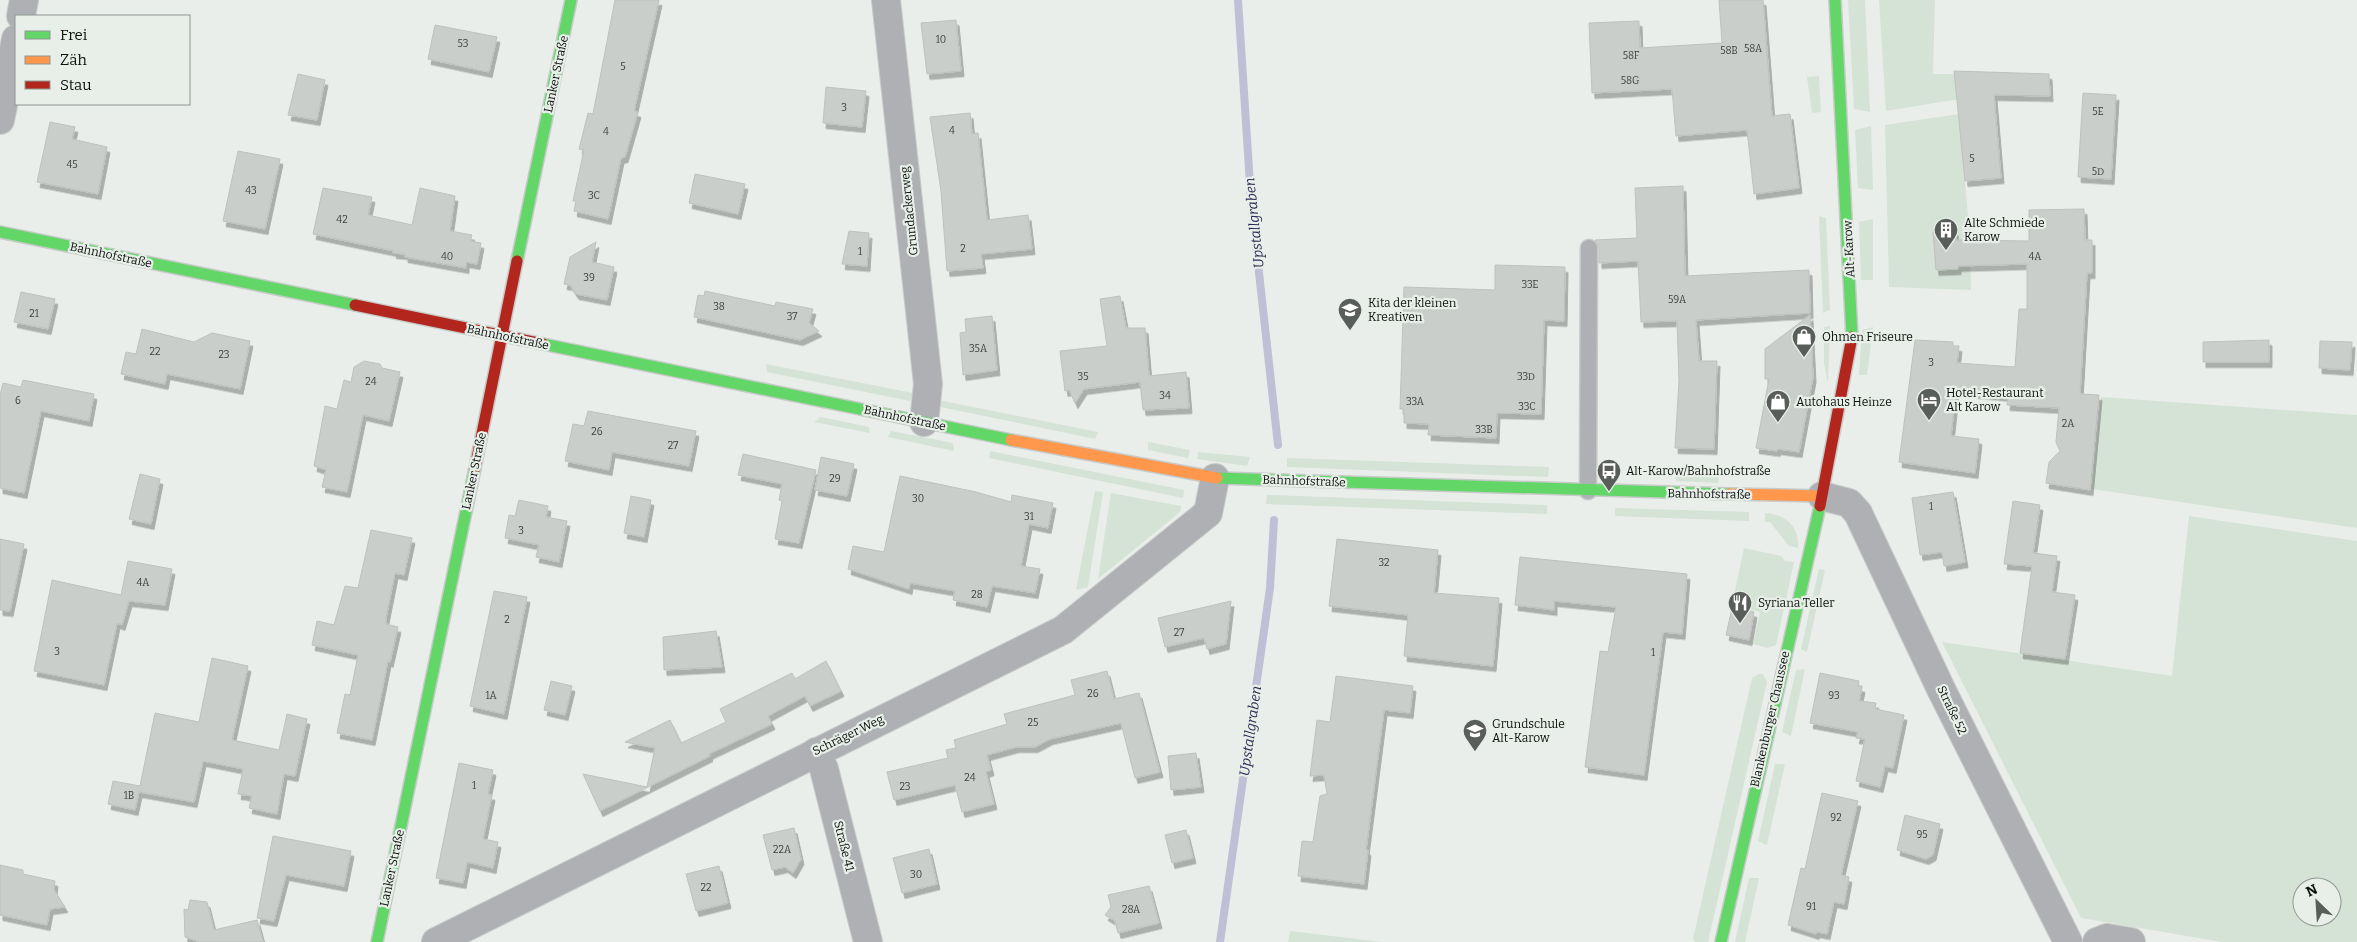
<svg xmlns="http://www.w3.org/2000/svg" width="2357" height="942" viewBox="0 0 2357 942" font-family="Bitter,serif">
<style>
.green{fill:#d5e2d6;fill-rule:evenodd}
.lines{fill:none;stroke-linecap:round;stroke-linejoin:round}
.stream{stroke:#bfbfd5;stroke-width:8}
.building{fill:#cacecb;stroke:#bec1be;filter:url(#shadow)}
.lane-casing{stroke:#c7cac8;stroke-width:19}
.street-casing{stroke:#c7cac8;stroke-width:30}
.fast-casing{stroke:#c7cac8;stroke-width:14}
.slow-casing{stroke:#c7cac8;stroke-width:14}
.jam-casing{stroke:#c7cac8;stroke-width:14}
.lane{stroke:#aeb0b3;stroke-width:16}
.street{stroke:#aeb0b3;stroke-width:28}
.fast{stroke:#63d668;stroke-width:11}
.slow{stroke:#ff974d;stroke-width:11}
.jam{stroke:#b3261e;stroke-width:11}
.labels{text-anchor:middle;stroke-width:4.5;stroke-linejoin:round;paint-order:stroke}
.number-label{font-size:10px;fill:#3c403d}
.street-label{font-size:12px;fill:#0d100e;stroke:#e8efe9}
.poi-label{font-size:12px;fill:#0d100e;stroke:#e8efe9;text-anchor:start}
.water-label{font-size:14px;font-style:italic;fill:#2f2854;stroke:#e8efe9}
</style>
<defs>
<filter id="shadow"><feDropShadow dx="3" dy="5.5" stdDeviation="0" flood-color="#0004"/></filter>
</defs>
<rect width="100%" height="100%" fill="#e9eeea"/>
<g class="green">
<path d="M1848 0H1865L1870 112 1854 109Z"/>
<path d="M1879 0H1935L1933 74H1956L1959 99 1886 111Z"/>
<path d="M1819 76 1821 112 1812 113 1807 77Z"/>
<path d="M1959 114 1970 238 1971 290 1889 287 1885 125Z"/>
<path d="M1871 126 1873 190 1858 188 1855 130Z"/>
<path d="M1819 216 1826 218 1830 310 1823 313Z"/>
<path d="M1873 219V280H1861L1859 222Z"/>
<path d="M1830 326 1828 383 1824 363V327Z"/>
<path d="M1873 327 1867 375H1859L1862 330Z"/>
<path d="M766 364 913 393 910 401 767 372Z"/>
<path d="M2101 397 2357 415V528L2092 489Z"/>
<path d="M938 400 1098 432 1095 439 941 407Z"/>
<path d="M821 417 869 427 870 433 814 422Z"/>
<path d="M891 431 953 443 954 451 888 437Z"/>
<path d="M1148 442 1190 450 1188 458 1148 450Z"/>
<path d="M990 451 1184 490 1183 498 989 458Z"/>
<path d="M1198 452 1250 457 1247 466 1197 459Z"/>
<path d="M1287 458 1549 467 1548 477 1287 467Z"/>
<path d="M1675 474 1719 475 1718 483 1676 481Z"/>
<path d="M1095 491 1103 492 1088 587 1076 590Z"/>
<path d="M1111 493 1181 506 1180 512 1098 579Z"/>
<path d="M1267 495 1547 505V514L1266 504Z"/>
<path d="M1615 508 1749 512V521L1615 516Z"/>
<path d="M1765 513C1786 514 1800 527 1798 548L1789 546 1770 522H1765Z"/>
<path d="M2189 516 2357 541V942H2222L2081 918 1942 642 2172 676ZM2302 887H2332V917H2302Z"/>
<path d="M1744 548 1781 556 1785 561 1794 562 1776 645 1768 648 1753 644 1760 612 1732 605Z"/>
<path d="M1819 569 1825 570 1807 652 1801 649Z"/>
<path d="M1805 669 1791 736 1782 732 1796 670Z"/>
<path d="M1759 674H1763L1767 682 1708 942H1695L1693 939 1752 678Z"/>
<path d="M1775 764H1785L1767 845 1758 841Z"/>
<path d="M1749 878H1759L1745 942H1735Z"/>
<path d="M1290 931 1382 942H1288Z"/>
</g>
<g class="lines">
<g class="stream">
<path d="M1238 0 1251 200 1278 445"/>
<path d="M1220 942 1270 588 1274 520"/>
</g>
</g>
<g class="building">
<path d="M615 0H659L634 111 638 112 625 157 621 158 608 219 574 211 576 201H573L584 150 579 149 588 113 593 114Z"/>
<path d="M1719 0H1763L1772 116 1790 114 1799 188 1754 194 1747 130 1676 136 1672 89 1592 93 1589 23 1639 21 1640 48 1722 43Z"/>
<path d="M956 20 961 71 927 74 921 23Z"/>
<path d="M435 25 497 37 489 72 428 59Z"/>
<path d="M1954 71 2049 74 2050 96 1994 95 2001 178 1965 181Z"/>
<path d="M298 74 325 80 317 120 288 115Z"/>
<path d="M826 87 866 91 862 127 823 123Z"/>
<path d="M2083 93 2116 95 2111 179 2078 177Z"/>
<path d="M970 113 972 134 978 133 987 220 1028 215 1032 249 981 254 983 268 947 271 941 191 930 117Z"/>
<path d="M50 122 75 127 72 139 107 147 98 194 37 182Z"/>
<path d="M238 151 280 159 265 229 223 221Z"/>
<path d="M695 174 745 184 738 214 689 203Z"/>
<path d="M1683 186 1685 276 1809 270 1810 313 1696 320 1699 361H1717L1714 449 1675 448 1679 381 1677 321 1641 322 1638 261 1599 263V248L1595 240 1637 238 1635 188Z"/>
<path d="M323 188 372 197 368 215 412 225 420 188 455 196 450 231 472 235 470 241 481 243 477 264 466 262V268L405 257V254L393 253 394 251 313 234Z"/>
<path d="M2084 209 2085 240H2092V273H2087L2080 394 2099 395 2090 490 2046 483 2049 462 2060 451 2056 442 2059 408 2007 405 2008 396 1956 391 1951 436 1979 439 1975 473 1899 462 1915 340 1953 342V346H1959L1957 363 2015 367 2019 309H2027V264L1958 266V269L1936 270 1933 232 1955 230 1956 240 2029 241V210Z"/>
<path d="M849 231 869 233 867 266 842 264Z"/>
<path d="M596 242 592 262 614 267 607 300 576 294 570 285 564 284 570 257Z"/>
<path d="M1495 265 1565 267 1564 321 1544 320 1541 414 1497 413 1496 438 1428 435 1429 424 1404 423V409H1400L1404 287 1495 290Z"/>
<path d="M705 291 775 306 776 302 813 309 809 323 819 331 800 340 694 317 698 295 704 296Z"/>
<path d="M21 292 55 299 48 329 14 322Z"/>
<path d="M1120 296 1126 328H1145L1149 376 1186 372 1189 408 1143 410 1140 382 1084 389 1075 403 1069 390 1065 391 1060 351 1107 346 1100 299Z"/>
<path d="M1810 315 1813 377 1799 452 1778 449 1777 451 1756 448 1769 379H1765V349Z"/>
<path d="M992 316 997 370 963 375 960 333 966 332 965 319Z"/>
<path d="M142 329 194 342 212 333 250 341 240 389 167 374 165 384 121 374 126 352 136 354Z"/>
<path d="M2269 340V362H2203V342Z"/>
<path d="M2320 341 2352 342 2350 370 2319 368Z"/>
<path d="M364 361 380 364 382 368 400 372 389 421 363 415 347 492 322 487 326 470 314 466 325 406 337 409 344 380 351 382 354 367Z"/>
<path d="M23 380 94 394 89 421 41 411 24 493 0 488V395L3 383 21 387Z"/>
<path d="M588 411 696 431 689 466 612 452 609 470 565 461 573 424 584 426Z"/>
<path d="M743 454 816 470 799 543 775 539 782 501 779 500 782 484 738 475Z"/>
<path d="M821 457 854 464 847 496 815 490Z"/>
<path d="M140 474 160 479 151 524 129 519Z"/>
<path d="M900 476 976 492 1011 502 1012 495 1053 503 1048 528 1029 524 1021 566 1040 569 1035 593 992 586 987 607 953 600 955 591 910 583 909 589 848 569 853 546 884 552Z"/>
<path d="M1953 492 1965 562 1944 566 1942 552 1920 555 1912 498Z"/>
<path d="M631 496 651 500 644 537 624 533Z"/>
<path d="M519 500 548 506 546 517 567 521 559 562 536 557 539 545 505 538 509 515 515 516Z"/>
<path d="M2013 501 2040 505 2033 553 2057 556 2052 592 2075 595 2065 659 2020 653 2032 566 2004 564Z"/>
<path d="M371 530 412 538 404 575 395 573 386 618V624L398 627 390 662 388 661 372 740 337 733 345 694 350 695 358 655 312 645 317 621 334 625 345 586 358 588Z"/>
<path d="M0 539 24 544 10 611 0 610Z"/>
<path d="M1337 539 1438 550 1434 593 1499 598 1493 666 1404 656 1408 615 1329 606Z"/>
<path d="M1520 557 1687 574 1682 634 1663 632 1644 775 1585 767 1600 651 1608 652 1616 607 1554 601V610L1515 605Z"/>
<path d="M128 561 172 569 165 605 129 601 122 625 117 623 104 685 34 671 52 580 121 595Z"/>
<path d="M494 591 527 597 504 714 470 706Z"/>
<path d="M1231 601 1226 644 1207 649 1204 638 1165 647 1158 618Z"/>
<path d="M1732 608 1754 612 1749 640 1726 635Z"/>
<path d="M716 631 722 667 664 670 663 637Z"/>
<path d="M212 658 248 666 232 740 279 750 287 714 307 719 295 776 284 774 277 814 249 808 252 796 238 794 243 769 203 761 194 802 139 792 135 810 108 804 113 781 140 786 155 713 199 722Z"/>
<path d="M826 661 841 691 810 706 805 696 768 716 772 724 709 754 710 756 600 811 583 774 647 787 655 748 625 742 670 720 681 743 726 722 720 709 792 673 795 679Z"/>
<path d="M1107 671 1114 699 1139 693 1160 772 1135 778 1121 723 1050 739 1035 747H1016L987 755 991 770 986 772 994 804 962 812 955 785 894 800 887 772 948 758 946 750 956 748 954 740 1007 724 1004 714 1075 695 1071 680Z"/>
<path d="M1820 673 1859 681 1858 686 1862 687 1859 701 1876 703 1875 709 1904 715 1893 768 1885 766 1880 787 1856 781 1865 739 1856 738 1858 732 1810 723Z"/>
<path d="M1336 676 1413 686 1410 713 1384 710 1366 850H1368L1364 884 1298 876 1302 841 1313 842 1320 796 1327 794 1324 775 1310 776 1317 720 1330 722Z"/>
<path d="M551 681 572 686 565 715 544 710Z"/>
<path d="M1196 753 1201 787 1171 790 1168 756Z"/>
<path d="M459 763 493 770 488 794 492 795 483 839 498 842 493 868 467 862 463 883 436 878Z"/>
<path d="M1822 793 1858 801 1841 875 1849 877 1844 904 1834 902 1827 934 1817 932 1816 934 1788 925 1801 868 1805 869Z"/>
<path d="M1905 815 1940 824 1933 855 1926 859 1897 850Z"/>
<path d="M794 828 801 859 793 873 785 867 772 870 763 835Z"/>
<path d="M1186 830 1193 858 1172 863 1165 835Z"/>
<path d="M273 836 351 851 344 886 286 875 274 921 257 918Z"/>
<path d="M929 849 937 884 902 893 893 858Z"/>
<path d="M0 865 23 870V874L55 881 54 890 65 907 50 909 47 925 0 915Z"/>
<path d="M719 866 728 903 696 911 686 874Z"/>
<path d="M1149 886 1159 923 1118 933 1115 921 1105 915 1111 907 1108 895Z"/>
<path d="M190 900 207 902 214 930 257 920 263 942H200L185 937 184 909 188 910Z"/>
</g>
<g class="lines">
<defs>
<path id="lane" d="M1588 491 1589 248"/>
<g id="street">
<path d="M886 0 928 384 924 422"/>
<path d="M21 16 24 0"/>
<path d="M0 120 16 39"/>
<path d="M1822 496 1849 503 1858 513 1941 689 2068 942"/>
<path d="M816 752 824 769 868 942"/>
<path d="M436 942 1063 630 1208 513 1215 478"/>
<path d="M2097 942 2107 938 2131 942"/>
</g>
<g id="fast">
<path d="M1835 0 1852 337"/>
<path d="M0 232 355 305"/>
<path d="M517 261 571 0"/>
<path d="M543 344 1011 440"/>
<path d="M1217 478 1729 494"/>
<path d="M377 942 475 468"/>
<path d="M1721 942 1820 506"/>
</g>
<g id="slow">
<path d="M1011 440 1217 478"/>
<path d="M1729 494 1822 496"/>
</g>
<g id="jam">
<path d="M355 305 543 344"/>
<path d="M475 468 517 261"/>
<path d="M1820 506 1852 337"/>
</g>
</defs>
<use href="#lane" class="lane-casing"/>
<use href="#street" class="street-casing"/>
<use href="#fast" class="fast-casing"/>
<use href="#slow" class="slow-casing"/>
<use href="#jam" class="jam-casing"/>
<use href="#lane" class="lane"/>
<use href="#street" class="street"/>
<use href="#fast" class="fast"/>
<use href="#slow" class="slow"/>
<use href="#jam" class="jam"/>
</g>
<defs>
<symbol id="building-pin" viewBox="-11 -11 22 30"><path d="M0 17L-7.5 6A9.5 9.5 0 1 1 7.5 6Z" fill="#5a5e5b" stroke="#e8efe9"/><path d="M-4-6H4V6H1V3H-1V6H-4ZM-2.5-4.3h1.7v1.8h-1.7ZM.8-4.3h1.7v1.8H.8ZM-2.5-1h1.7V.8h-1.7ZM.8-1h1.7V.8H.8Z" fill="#fff"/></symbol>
<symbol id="school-pin" viewBox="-11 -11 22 30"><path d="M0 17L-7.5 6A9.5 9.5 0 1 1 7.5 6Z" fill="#5a5e5b" stroke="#e8efe9"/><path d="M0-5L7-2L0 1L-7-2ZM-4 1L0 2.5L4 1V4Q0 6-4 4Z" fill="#fff"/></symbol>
<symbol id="shop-pin" viewBox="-11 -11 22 30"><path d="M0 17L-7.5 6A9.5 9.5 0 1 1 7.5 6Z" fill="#5a5e5b" stroke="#e8efe9"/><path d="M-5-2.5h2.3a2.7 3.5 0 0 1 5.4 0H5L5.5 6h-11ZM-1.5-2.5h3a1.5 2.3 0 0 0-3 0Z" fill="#fff"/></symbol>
<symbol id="hotel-pin" viewBox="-11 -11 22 30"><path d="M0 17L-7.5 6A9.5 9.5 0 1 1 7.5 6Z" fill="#5a5e5b" stroke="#e8efe9"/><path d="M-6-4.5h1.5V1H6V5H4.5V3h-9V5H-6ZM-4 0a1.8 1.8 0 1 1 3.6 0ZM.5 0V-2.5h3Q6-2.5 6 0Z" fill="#fff"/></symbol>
<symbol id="bus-pin" viewBox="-11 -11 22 30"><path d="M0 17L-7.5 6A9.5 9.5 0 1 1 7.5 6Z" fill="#5a5e5b" stroke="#e8efe9"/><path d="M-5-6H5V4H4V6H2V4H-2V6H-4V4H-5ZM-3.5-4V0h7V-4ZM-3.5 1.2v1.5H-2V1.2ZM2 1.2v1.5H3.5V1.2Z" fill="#fff"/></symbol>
<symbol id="restaurant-pin" viewBox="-11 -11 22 30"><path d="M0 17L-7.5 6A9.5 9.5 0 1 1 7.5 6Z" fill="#5a5e5b" stroke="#e8efe9"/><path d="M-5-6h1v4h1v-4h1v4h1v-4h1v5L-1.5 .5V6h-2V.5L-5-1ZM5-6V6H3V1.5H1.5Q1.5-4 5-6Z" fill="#fff"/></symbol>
</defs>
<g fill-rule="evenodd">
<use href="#building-pin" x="1932" y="216" width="28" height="38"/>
<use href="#school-pin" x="1336" y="296" width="28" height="38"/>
<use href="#shop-pin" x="1790" y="323" width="28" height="38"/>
<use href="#hotel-pin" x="1915" y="386" width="28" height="38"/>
<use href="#shop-pin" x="1764" y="388" width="28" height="38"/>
<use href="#bus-pin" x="1595" y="457" width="28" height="38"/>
<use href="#restaurant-pin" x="1726" y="589" width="28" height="38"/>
<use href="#school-pin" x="1461" y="717" width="28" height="38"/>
</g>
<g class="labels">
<g class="number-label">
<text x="941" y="43">10</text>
<text x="463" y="47">53</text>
<text x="1753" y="52">58A</text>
<text x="1729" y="54">58B</text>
<text x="1631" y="59">58F</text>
<text x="623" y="70">5</text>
<text x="1630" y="84">58G</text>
<text x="844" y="111">3</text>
<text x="2098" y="115">5E</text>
<text x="952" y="134">4</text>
<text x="606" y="135">4</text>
<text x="1972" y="162">5</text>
<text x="72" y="168">45</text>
<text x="2098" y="175">5D</text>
<text x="251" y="194">43</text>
<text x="594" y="199">3C</text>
<text x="342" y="223">42</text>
<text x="963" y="252">2</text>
<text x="860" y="255">1</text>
<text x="447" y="260">40</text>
<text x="2035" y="260">4A</text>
<text x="589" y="281">39</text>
<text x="1530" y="288">33E</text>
<text x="1677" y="303">59A</text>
<text x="719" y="310">38</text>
<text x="34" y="317">21</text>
<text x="792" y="320">37</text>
<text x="978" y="352">35A</text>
<text x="155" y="355">22</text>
<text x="224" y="358">23</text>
<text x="1931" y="366">3</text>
<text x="1083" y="380">35</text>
<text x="1526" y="380">33D</text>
<text x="371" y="385">24</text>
<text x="1165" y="399">34</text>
<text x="18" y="404">6</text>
<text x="1415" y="405">33A</text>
<text x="1527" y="410">33C</text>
<text x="2068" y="427">2A</text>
<text x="1484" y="433">33B</text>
<text x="597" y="435">26</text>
<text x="673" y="449">27</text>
<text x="835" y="482">29</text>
<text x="918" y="502">30</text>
<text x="1931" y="510">1</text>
<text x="1029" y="520">31</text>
<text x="521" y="534">3</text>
<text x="1384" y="566">32</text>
<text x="143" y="586">4A</text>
<text x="977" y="598">28</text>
<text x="507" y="623">2</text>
<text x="1179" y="636">27</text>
<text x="57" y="655">3</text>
<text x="1653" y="656">1</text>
<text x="1093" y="697">26</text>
<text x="491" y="699">1A</text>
<text x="1834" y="699">93</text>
<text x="1033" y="726">25</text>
<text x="970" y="781">24</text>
<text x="474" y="789">1</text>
<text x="905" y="790">23</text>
<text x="129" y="799">1B</text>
<text x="1836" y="821">92</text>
<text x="1922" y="838">95</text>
<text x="782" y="853">22A</text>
<text x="916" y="878">30</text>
<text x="706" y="891">22</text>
<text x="1811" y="910">91</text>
<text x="1131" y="913">28A</text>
</g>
<g class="street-label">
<text transform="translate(556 74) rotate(-78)" y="4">Lanker Straße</text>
<text transform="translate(909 211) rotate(-96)" y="4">Grundackerweg</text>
<text transform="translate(1849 249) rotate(-93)" y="4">Alt-Karow</text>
<text transform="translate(111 255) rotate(12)" y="4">Bahnhofstraße</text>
<text transform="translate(508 337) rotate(12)" y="4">Bahnhofstraße</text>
<text transform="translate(905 418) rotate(12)" y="4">Bahnhofstraße</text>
<text transform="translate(474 471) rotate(-78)" y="4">Lanker Straße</text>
<text transform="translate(1304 481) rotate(2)" y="4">Bahnhofstraße</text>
<text transform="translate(1709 494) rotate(1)" y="4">Bahnhofstraße</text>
<text transform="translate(1952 710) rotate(64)" y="4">Straße 52</text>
<text transform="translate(1770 719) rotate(-77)" y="4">Blankenburger Chaussee</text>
<text transform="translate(848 735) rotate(-26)" y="4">Schräger Weg</text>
<text transform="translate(844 846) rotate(76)" y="4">Straße 41</text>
<text transform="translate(392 868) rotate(-78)" y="4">Lanker Straße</text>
</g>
<g class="poi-label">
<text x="1964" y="227">Alte Schmiede<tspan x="1964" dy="14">Karow</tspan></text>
<text x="1368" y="307">Kita der kleinen<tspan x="1368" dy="14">Kreativen</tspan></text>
<text x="1822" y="341">Ohmen Friseure</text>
<text x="1946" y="397">Hotel-Restaurant<tspan x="1946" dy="14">Alt Karow</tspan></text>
<text x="1796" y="406">Autohaus Heinze</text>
<text x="1626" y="475">Alt-Karow/Bahnhofstraße</text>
<text x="1758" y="607">Syriana Teller</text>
<text x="1492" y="728">Grundschule<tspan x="1492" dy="14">Alt-Karow</tspan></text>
</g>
<g class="water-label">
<text transform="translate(1254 223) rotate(-96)" y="5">Upstallgraben</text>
<text transform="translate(1250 731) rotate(-82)" y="5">Upstallgraben</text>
</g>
</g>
<rect x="15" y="15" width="175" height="90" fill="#e8efe9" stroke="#909691"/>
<rect x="25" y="31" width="25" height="8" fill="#63d668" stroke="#909691"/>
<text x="60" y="40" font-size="15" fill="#0d100e">Frei</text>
<rect x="25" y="56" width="25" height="8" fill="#ff974d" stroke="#909691"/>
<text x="60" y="65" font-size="15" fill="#0d100e">Zäh</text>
<rect x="25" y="81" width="25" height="8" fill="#b3261e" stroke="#909691"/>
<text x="60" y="90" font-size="15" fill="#0d100e">Stau</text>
<g transform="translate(2317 902) rotate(335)"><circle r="24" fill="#e8efe9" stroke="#909691"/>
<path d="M0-4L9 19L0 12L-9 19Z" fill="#5a5e5b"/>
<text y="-8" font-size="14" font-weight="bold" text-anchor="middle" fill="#0d100e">N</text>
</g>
</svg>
